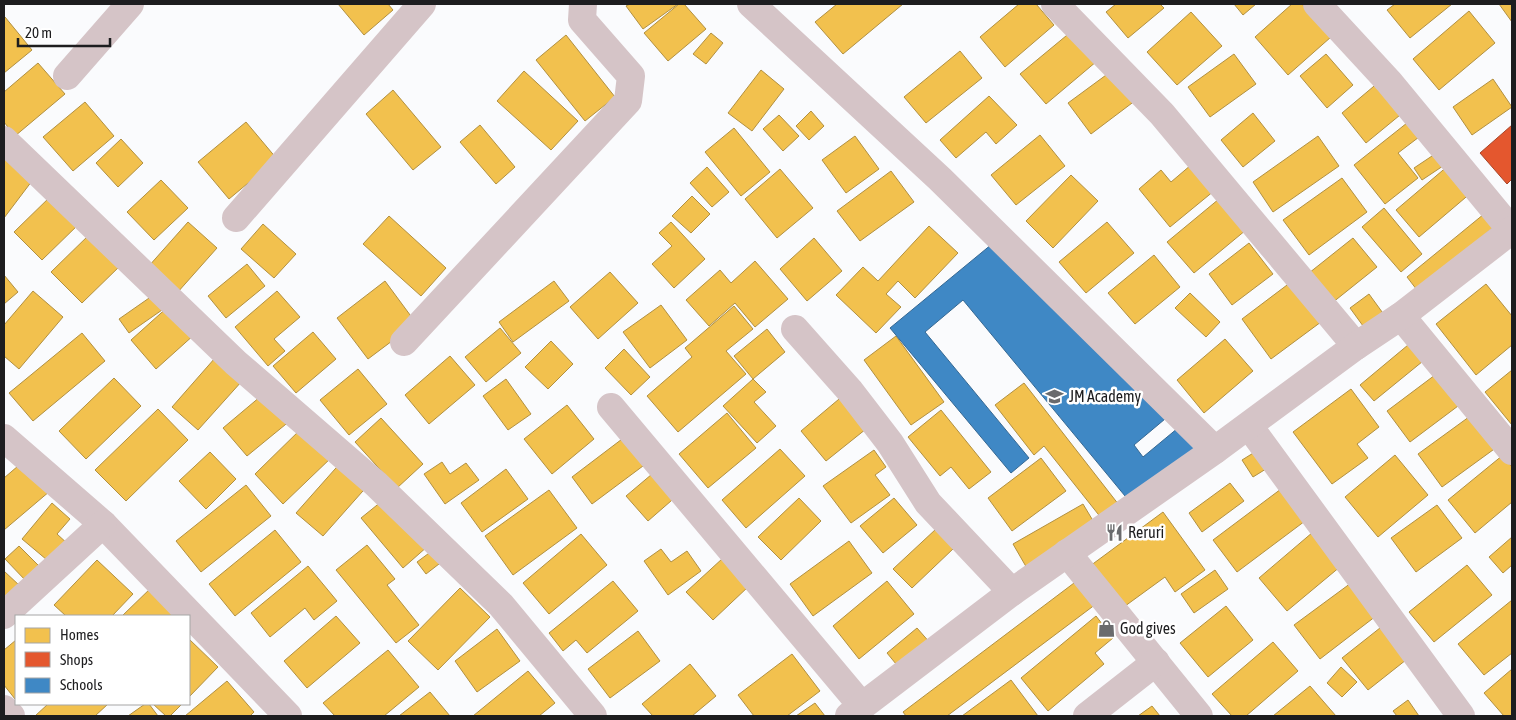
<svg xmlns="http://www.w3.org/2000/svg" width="1516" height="720" viewBox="0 0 1516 720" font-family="'Asap Condensed',sans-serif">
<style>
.homes{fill:#f2c14e;stroke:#b29040}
.shops{fill:#e4572e;stroke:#a8462a}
.schools{fill:#3f88c5;stroke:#356893}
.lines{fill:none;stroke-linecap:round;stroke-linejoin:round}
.minor{stroke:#d5c4c7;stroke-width:28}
.labels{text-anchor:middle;stroke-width:5;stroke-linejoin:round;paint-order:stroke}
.poi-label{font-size:16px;fill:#1d1d1f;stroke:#fff;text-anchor:start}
</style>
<rect width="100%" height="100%" fill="#fafbfd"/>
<g class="homes">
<path d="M338 4H388L393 10 364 35Z"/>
<path d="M630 4H678L643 29 626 6Z"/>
<path d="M679 4H684L706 29 668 61 644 33Z"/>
<path d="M837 4H903L843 54 815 22Z"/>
<path d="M1019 4H1036L1054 25 1005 67 980 37Z"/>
<path d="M1116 4H1160L1164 8 1128 38 1106 12Z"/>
<path d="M1234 4H1256L1243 15Z"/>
<path d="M1292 4H1302L1331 37 1288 75 1255 37Z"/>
<path d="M1395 4H1452L1410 38 1387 10Z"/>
<path d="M1499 4H1512V22Z"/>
<path d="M1469 11 1495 43 1439 90 1413 59Z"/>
<path d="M1191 12 1222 46 1177 85 1147 52Z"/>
<path d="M5 17 32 50 4 73V18Z"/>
<path d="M1078 26 1103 56 1046 104 1020 74Z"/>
<path d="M711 33 723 43 706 64 693 54Z"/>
<path d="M566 35 615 97 585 121 536 60Z"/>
<path d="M960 51 982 78 926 123 904 97Z"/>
<path d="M1234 54 1256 84 1210 117 1188 87Z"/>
<path d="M1326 54 1353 85 1327 108 1300 76Z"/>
<path d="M38 63 65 94 15 136 4 122V92Z"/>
<path d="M1117 67 1140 97 1091 134 1068 103Z"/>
<path d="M761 70 784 89 752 131 728 113Z"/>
<path d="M524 71 578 121 551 150 497 101Z"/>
<path d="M1386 76 1411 106 1366 143 1342 113Z"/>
<path d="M1493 79 1512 107 1472 135 1453 107Z"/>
<path d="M393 90 441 147 413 170 366 114Z"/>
<path d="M989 96 1017 125 996 144 986 132 956 158 940 140Z"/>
<path d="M85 102 114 136 73 171 43 137Z"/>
<path d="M811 111 824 126 809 140 796 126Z"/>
<path d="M1253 113 1275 141 1243 167 1221 140Z"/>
<path d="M779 115 799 136 783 151 763 129Z"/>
<path d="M1412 119 1423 134 1398 153 1418 178 1385 204 1354 165Z"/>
<path d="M246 122 277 159 229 199 198 162Z"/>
<path d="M480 125 515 167 496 184 460 142Z"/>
<path d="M734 128 770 172 741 196 705 152Z"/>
<path d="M1040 135 1065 166 1016 205 991 175Z"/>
<path d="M855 136 879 169 846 193 822 160Z"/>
<path d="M1318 136 1339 166 1273 212 1253 182Z"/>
<path d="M121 139 143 163 118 187 96 163Z"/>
<path d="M4 152 38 173 4 218Z"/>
<path d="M1438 152 1446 164 1422 180 1414 168Z"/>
<path d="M1198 159 1220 186 1170 227 1139 189 1161 170 1171 182Z"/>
<path d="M1449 165 1472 192 1419 237 1396 210Z"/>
<path d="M707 167 729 192 712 207 690 183Z"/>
<path d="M780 169 813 208 777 238 745 199Z"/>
<path d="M891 171 914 202 860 241 837 211Z"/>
<path d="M1071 175 1098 201 1053 248 1026 221Z"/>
<path d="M1342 178 1367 212 1309 255 1283 220Z"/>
<path d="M161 180 188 208 154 240 127 212Z"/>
<path d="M53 194 81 222 42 260 14 232Z"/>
<path d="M1225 194 1252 225 1194 273 1167 242Z"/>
<path d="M692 196 710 214 691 233 672 216Z"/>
<path d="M1495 205 1506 217 1417 290 1407 277Z"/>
<path d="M1384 208 1422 254 1401 272 1362 227Z"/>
<path d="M389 216 446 268 421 296 363 244Z"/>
<path d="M188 222 217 248 177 293 148 267Z"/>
<path d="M671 222 705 259 674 288 652 264 672 246 659 233Z"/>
<path d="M1107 222 1134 253 1086 293 1059 262Z"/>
<path d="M263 224 296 254 274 278 241 249Z"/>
<path d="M929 226 958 253 915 298 898 281 886 294 901 307 876 333 836 295 863 267 878 281Z"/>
<path d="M91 233 122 264 82 303 51 272Z"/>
<path d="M814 238 842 271 807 301 780 269Z"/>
<path d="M1353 238 1377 267 1332 303 1309 273Z"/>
<path d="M1249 243 1273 274 1232 305 1209 274Z"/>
<path d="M1154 255 1180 287 1135 324 1108 293Z"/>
<path d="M755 261 788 299 755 327 735 303 709 326 686 300 720 270 731 283Z"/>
<path d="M247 264 265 286 226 318 208 296Z"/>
<path d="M610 272 638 303 598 339 570 307Z"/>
<path d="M4 275 18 292 4 304Z"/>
<path d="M1295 279 1325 319 1271 359 1242 319Z"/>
<path d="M385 281 416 323 368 359 337 318Z"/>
<path d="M554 281 569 301 513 342 499 322Z"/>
<path d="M1486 284 1512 316V345L1476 375 1436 324Z"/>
<path d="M33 291 63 317 19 369 4 356V325Z"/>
<path d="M277 291 300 317 274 339 285 351 268 366 235 327Z"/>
<path d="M1190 293 1220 322 1206 337 1175 308Z"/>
<path d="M1369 294 1385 316 1366 330 1350 308Z"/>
<path d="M152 296 162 310 129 333 119 319Z"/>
<path d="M170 305 195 334 156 369 131 340Z"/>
<path d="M661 305 687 340 650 368 623 332Z"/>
<path d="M734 306 753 329 726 351 746 374 678 432 647 396 692 357 685 348Z"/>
<path d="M500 328 521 353 486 382 465 357Z"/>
<path d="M767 329 785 352 753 379 734 356Z"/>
<path d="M313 332 336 359 296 393 273 366Z"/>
<path d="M82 333 105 361 33 421 9 393Z"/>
<path d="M896 336 944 402 911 425 864 360Z"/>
<path d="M1225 339 1253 371 1204 413 1177 380Z"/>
<path d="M1414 340 1428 357 1374 401 1360 385Z"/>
<path d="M551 341 573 364 548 389 525 367Z"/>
<path d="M624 349 650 377 631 395 605 368Z"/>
<path d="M450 356 475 385 429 424 405 395Z"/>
<path d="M215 358 242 381 198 430 172 407Z"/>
<path d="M358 369 387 404 349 435 320 400Z"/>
<path d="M1443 369 1466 400 1410 442 1387 411Z"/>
<path d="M1512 370V425L1485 392Z"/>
<path d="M114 378 141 406 86 459 59 431Z"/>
<path d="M506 379 531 414 508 430 483 396Z"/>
<path d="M753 379 766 392 754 402 776 426 757 443 723 406Z"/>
<path d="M1024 383 1119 505 1102 519 1044 446 1034 455 995 405Z"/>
<path d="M1351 389 1379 427 1357 444 1368 458 1332 484 1293 432Z"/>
<path d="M267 391 291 420 247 456 223 428Z"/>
<path d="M845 394 871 425 826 461 801 431Z"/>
<path d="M567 405 594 439 552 474 524 439Z"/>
<path d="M158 409 188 440 126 501 95 470Z"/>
<path d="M941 410 991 472 969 489 951 467 940 476 908 437Z"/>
<path d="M727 413 756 448 708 488 679 454Z"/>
<path d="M1473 414 1497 447 1442 487 1418 454Z"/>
<path d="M381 418 423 464 397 488 355 442Z"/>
<path d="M304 426 333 456 283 504 255 474Z"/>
<path d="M630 433 651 460 592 504 572 477Z"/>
<path d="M1263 447 1274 464 1253 477 1242 460Z"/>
<path d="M780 449 805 476 746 528 722 500Z"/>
<path d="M874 450 886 467 875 475 890 495 851 523 823 486Z"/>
<path d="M210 452 236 479 206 509 179 481Z"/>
<path d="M1395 455 1428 495 1378 537 1345 497Z"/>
<path d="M1503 455 1512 467V502L1475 533 1448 500Z"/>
<path d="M1041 458 1066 491 1012 531 988 498Z"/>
<path d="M25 460 50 491 4 530V478Z"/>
<path d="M343 460 370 483 323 536 296 513Z"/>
<path d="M442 462 450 474 466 463 479 480 445 504 424 474Z"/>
<path d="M506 469 528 499 482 532 461 503Z"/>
<path d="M658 469 679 494 648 521 626 496Z"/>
<path d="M1230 483 1244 501 1202 532 1189 513Z"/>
<path d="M246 485 271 516 201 572 176 541Z"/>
<path d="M1285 486 1309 518 1237 572 1213 540Z"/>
<path d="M549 490 577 528 513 575 485 536Z"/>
<path d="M387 497 428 546 403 568 361 518Z"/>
<path d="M799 498 821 521 781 560 758 537Z"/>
<path d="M894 498 917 525 883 553 860 526Z"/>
<path d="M52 503 70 519 57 534 69 545 53 565 22 539Z"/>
<path d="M1083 504 1098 529 1028 570 1013 544Z"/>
<path d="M1437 505 1462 538 1416 572 1391 538Z"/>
<path d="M1163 512 1205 570 1175 592 1165 577 1121 609 1090 566Z"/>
<path d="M936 529 954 548 912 588 893 569Z"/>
<path d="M275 530 301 562 235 616 209 584Z"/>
<path d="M1313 532 1341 566 1287 611 1259 578Z"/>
<path d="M581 534 607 565 549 614 523 583Z"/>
<path d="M1512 537V565L1503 573 1489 557Z"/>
<path d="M849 541 872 573 813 616 790 584Z"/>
<path d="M367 545 395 579 387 585 419 625 396 643 336 570Z"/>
<path d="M440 545 448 557 426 574 417 562Z"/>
<path d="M19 546 41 568 27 582 5 559Z"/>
<path d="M661 549 671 562 687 551 701 571 668 595 644 561Z"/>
<path d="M723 558 749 586 713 620 686 592Z"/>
<path d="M97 560 133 594 112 616H66L54 605Z"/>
<path d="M1467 565 1492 595 1434 642 1409 612Z"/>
<path d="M308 566 337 601 314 620 305 608 270 637 251 613Z"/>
<path d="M1215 570 1228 589 1194 613 1181 594Z"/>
<path d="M4 571 20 586 4 604Z"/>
<path d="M1082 577 1100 601 947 716H906L903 712Z"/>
<path d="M613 581 638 611 587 653 576 640 563 651 549 633Z"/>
<path d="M887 581 914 614 859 659 833 626Z"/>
<path d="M1351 583 1376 616 1320 659 1294 625Z"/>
<path d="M154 585 179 616H122Z"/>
<path d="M460 588 490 617 438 670 408 641Z"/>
<path d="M1512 600V653L1484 675 1458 644Z"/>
<path d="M1226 606 1253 640 1208 677 1180 643Z"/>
<path d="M336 616 360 643 307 688 284 661Z"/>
<path d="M1096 616 1113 638 1095 653 1104 664 1048 711 1021 678Z"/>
<path d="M1385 624 1411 656 1368 690 1342 658Z"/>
<path d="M917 628 931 644 901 670 887 653Z"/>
<path d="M497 629 520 661 477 692 455 661Z"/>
<path d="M638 631 660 661 610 698 588 669Z"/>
<path d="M189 639 218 667 189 697Z"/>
<path d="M16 640V698L15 699 4 685V650Z"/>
<path d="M1273 642 1298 671 1246 716H1232L1212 694Z"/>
<path d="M388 650 419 687 384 716H335L323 703Z"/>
<path d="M792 654 820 691 787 716H754L738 695Z"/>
<path d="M690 664 716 696 692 716H653L642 704Z"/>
<path d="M1341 667 1357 682 1342 697 1327 683Z"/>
<path d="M1512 669V716H1504L1484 693Z"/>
<path d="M528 671 555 703 539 716H473Z"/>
<path d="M1011 680 1038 716H962Z"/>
<path d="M227 681 254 712 250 716H185Z"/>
<path d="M1310 686 1336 716H1273Z"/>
<path d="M430 692 450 716H399Z"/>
<path d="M1408 700 1419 716H1397L1393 711Z"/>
<path d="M815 703 825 716H796Z"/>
<path d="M48 704H108L95 716H35Z"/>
<path d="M145 704H149L158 716H128Z"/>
<path d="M153 704H182L170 716H166Z"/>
<path d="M1152 706 1160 716H1138Z"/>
</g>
<path class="shops" d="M1512 125V179L1507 184 1480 153Z"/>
<path class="schools" d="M1009 230 1165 419 1134 445 1143 457 1190 418 1207 439 1130 502 963 300 925 332 1029 458 1011 473 890 328Z"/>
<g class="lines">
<g class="minor">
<path d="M751 4 940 179 1215 450"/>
<path d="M1055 4 1162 114 1356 346"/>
<path d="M1317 4 1389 82 1512 231"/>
<path d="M67 76 130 4"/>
<path d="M4 140 236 363 376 484 501 605 593 716"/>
<path d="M236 218 422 4"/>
<path d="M1401 316 1512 451"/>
<path d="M795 329 850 391 890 443 928 503 1012 592"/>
<path d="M404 342 628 101 631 76 582 20 583 4"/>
<path d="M611 407 862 706"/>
<path d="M1249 426 1461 716"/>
<path d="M4 438 103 524 288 716"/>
<path d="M1067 553 1199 716"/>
<path d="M4 615 103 524"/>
<path d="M4 709 11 716"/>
<path d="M849 716 1012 592 1215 450 1356 346 1401 316 1512 230"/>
<path d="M1087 716 1156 662"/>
</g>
</g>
<defs>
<symbol id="school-bare" viewBox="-9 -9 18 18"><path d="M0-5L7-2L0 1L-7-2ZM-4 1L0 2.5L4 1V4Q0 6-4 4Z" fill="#6a6b6d" stroke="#fff" stroke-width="2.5" paint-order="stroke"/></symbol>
<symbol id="restaurant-bare" viewBox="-9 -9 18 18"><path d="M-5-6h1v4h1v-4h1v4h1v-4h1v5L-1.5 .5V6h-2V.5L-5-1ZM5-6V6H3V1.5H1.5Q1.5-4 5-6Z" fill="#6a6b6d" stroke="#fff" stroke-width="2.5" paint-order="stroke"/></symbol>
<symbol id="shop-bare" viewBox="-9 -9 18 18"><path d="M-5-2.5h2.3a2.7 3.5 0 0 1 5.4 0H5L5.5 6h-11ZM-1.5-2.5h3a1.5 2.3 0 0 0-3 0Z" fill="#6a6b6d" stroke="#fff" stroke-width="2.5" paint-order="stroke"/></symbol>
</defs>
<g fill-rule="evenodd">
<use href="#school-bare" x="1042" y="384" width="25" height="25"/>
<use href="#restaurant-bare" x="1102" y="520" width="25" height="25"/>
<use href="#shop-bare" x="1094" y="616" width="25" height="25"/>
</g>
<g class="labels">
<g class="poi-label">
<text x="1069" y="402">JM Academy</text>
<text x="1128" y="538">Reruri</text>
<text x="1120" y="634">God gives</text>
</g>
</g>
<rect width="1516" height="720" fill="none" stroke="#1d1d1f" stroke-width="10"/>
<rect x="15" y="615" width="175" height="90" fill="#ffffff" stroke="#a5a5a5"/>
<rect x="25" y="628" width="25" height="15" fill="#f2c14e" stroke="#a5a5a5"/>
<text x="60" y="640" font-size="15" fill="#1d1d1f">Homes</text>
<rect x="25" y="652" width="25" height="15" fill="#e4572e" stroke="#a5a5a5"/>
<text x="60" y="665" font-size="15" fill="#1d1d1f">Shops</text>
<rect x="25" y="678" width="25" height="15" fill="#3f88c5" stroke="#a5a5a5"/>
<text x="60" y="690" font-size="15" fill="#1d1d1f">Schools</text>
<path d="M18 38v8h92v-8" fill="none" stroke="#1d1d1f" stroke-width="2.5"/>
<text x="25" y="38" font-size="15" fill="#1d1d1f" stroke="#ffffff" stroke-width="4" paint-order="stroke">20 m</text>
</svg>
